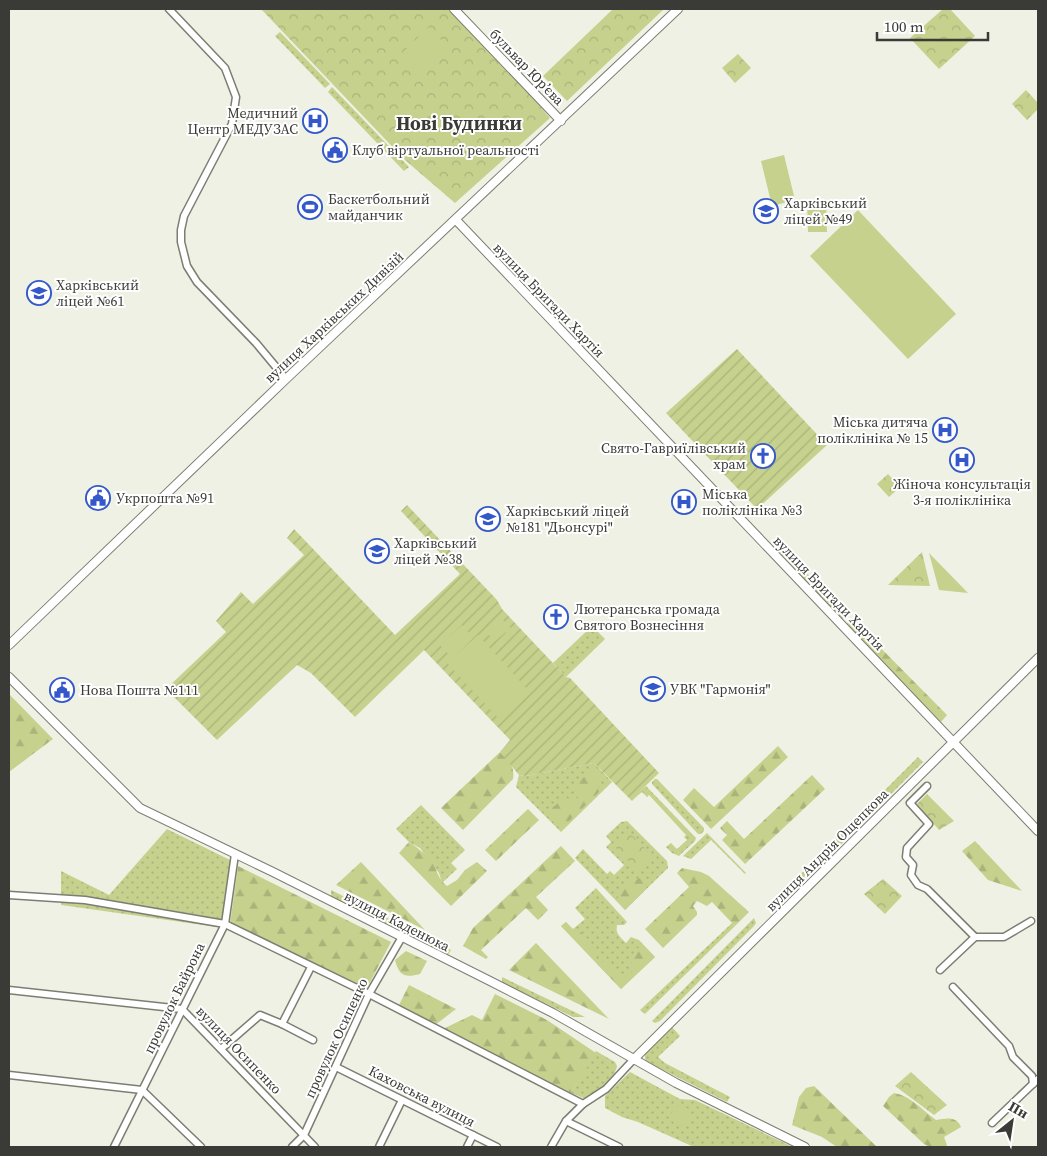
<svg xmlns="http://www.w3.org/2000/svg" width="1047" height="1156" viewBox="0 0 1047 1156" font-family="'Source Serif 4',serif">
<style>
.grass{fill:url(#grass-dots)}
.forest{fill:url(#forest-firs)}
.park{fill:url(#park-crowns)}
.garden{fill:url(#garden-furrows)}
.pitch{fill:#c5d18d}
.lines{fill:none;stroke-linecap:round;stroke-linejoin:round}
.minor-casing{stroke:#7b7e72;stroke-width:9}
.tertiary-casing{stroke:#7b7e72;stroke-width:10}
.minor{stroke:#fff;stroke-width:6}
.tertiary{stroke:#fff;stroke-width:8}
.labels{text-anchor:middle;stroke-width:4;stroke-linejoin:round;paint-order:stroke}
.street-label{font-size:14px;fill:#3a3b36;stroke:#fff}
.poi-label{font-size:14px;fill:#3a3b36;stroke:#fff;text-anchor:start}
.district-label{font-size:19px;font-weight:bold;fill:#3a3b36;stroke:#fff}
</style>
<defs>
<pattern id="grass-dots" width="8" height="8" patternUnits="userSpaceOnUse" patternTransform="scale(1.25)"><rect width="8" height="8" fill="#c5d18d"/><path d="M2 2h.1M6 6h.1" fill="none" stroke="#aab47a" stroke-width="1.8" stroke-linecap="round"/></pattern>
<pattern id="forest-firs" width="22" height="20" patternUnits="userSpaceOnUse" patternTransform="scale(1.25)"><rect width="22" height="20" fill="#c5d18d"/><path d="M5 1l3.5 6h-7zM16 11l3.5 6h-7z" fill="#aab47a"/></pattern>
<pattern id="park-crowns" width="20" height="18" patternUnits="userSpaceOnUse" patternTransform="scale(1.25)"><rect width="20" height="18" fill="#c5d18d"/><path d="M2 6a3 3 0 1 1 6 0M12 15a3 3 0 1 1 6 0" fill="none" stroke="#aab47a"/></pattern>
<pattern id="garden-furrows" width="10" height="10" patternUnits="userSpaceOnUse" patternTransform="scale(1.25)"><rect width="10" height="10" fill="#c5d18d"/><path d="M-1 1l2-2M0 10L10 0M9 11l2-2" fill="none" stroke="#aab47a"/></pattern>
</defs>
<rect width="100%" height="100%" fill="#eff1e4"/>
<g class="grass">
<path d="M280 32 330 84 325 88 275 36Z"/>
<path d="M332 87 409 167 404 171 328 92Z"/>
<path d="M592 626 605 639 566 677 553 663Z"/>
<path d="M918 757 923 762 782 903 777 898Z"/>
<path d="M594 763 612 782 561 832 516 787 519 775 526 776Z"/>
<path d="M655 779H657L704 828V831L701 834H698L652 784V782Z"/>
<path d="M646 786 696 838 695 841 679 856 672 853 666 847 671 843 677 849 687 840 684 837 686 835 649 795 647 797 642 792 636 797 634 796Z"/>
<path d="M421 805 465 850 451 863 457 869 442 883 439 873 420 848 409 842 396 829Z"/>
<path d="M627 821 667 861 668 868 625 910 575 858 583 849 607 874 610 871 614 875 624 865 606 847 611 842 606 836 621 822Z"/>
<path d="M167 829 230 860 223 917 217 927 61 905V871L109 895Z"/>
<path d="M707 833 746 873 745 874 711 840 691 859 683 856Z"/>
<path d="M596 888 627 922 624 925H617C615 933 620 937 626 943L631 937 639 940 655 957 621 989 561 926 566 922 573 929 585 919 575 908Z"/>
<path d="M331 890 451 950 448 955 331 897Z"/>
<path d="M754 918 756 923 754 926 660 1021 655 1023 652 1021Z"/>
<path d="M732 923 735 926 645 1014 640 1010Z"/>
<path d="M502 977 585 1017H573L502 982Z"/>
<path d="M672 1027 680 1036 658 1057 665 1063 730 1097 727 1102 647 1062 645 1059V1053Z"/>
<path d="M596 1051 615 1062 617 1066C613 1082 599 1091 586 1099L571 1093Z"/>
<path d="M630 1072 680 1099 695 1100 793 1147H694L638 1122 622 1117 605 1108V1096Z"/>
</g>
<g class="forest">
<path d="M783 548 813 580 807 585 777 554Z"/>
<path d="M817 584 847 615 841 620 812 589Z"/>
<path d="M852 619 947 715 941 722 845 625Z"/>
<path d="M9 694 53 739 9 772Z"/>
<path d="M778 746 788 757 711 829 683 800 694 788 714 807Z"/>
<path d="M500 752C509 761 515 766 513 779L463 830 441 808Z"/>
<path d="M591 770 601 776 598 783 599 792 562 828 558 820 548 815 550 809 556 805 563 795 571 801 577 799 579 794 576 791 575 786Z"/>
<path d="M812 775 825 789 745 864 722 840 727 835 720 828 727 821 744 839Z"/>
<path d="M528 809 539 820 496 861 485 850Z"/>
<path d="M975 841 1022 891 988 880 962 851Z"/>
<path d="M409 842C419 848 425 856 435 859 434 868 439 880 447 886L457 880 465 870 477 862 487 871 451 906 399 853Z"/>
<path d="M561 846 575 861 536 897 548 910 538 920 526 908 481 950 488 957 486 959 463 946 473 928Z"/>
<path d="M361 862 425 930 336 885Z"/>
<path d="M238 866 391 942 367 988 230 924Z"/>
<path d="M682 868 701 872 709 876 749 912 735 926 712 902 707 906 697 901 693 906 697 912V915L663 948 645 929 689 887 677 873Z"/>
<path d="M640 878 644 882 646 889 625 910 617 901C618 890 630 881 640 878Z"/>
<path d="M566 922 573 930 580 932 587 938 597 959 613 967 624 975H631L633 966 630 958 637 948 647 949 655 957 621 989 561 926Z"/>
<path d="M536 943 609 1019 509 970Z"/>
<path d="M406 951 427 961 420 974C405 978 399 976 395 960Z"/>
<path d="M409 985 456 1009 435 1025 398 1007Z"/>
<path d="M495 994 547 1020 596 1053 571 1093 443 1029 472 1015 482 1020Z"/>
<path d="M814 1086 877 1147H837L822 1137 792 1125 799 1097 806 1088Z"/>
<path d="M894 1093C911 1096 922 1110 936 1120 946 1118 957 1116 961 1127L944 1137 947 1145 946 1147H930L924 1144 883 1106 889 1097Z"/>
</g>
<g class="park">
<path d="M261 9H451L512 73 550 118 455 203 405 160Z"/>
<path d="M613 9H664L567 101 543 76Z"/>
<path d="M943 9H950L975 36 939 69 910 38Z"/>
<path d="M738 54 751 68 735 83 722 68Z"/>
<path d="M1026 90 1038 103V109L1027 120 1012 104Z"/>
<path d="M888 474 900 487 889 497 877 484Z"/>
<path d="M922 552 930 586 888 585Z"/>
<path d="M927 794 954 821 939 830 917 804Z"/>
<path d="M629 832 653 857 638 871 614 846Z"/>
<path d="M883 879 902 896 885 914 864 894Z"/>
<path d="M911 1072 947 1105 934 1115 895 1086Z"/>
</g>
<g class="garden">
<path d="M737 349 827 445 757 509 666 413Z"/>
<path d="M407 505 497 600 502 609 566 677 570 678 659 773 635 796 636 797 632 801 594 763 526 776 519 775 500 752 510 740 424 650 355 717 311 673 297 665 217 740 166 689 226 632 216 621 241 592 253 604 304 555 287 538 294 529 395 635 460 574 401 511Z"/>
</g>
<g class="pitch">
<path d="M429 27 450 49 425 74 403 52Z"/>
<path d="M784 155 795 200 772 206 761 161Z"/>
<path d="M826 199 827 232H808L807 200Z"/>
<path d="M858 210 956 314 908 359 810 256Z"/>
<path d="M929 553 968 593 939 590Z"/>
<path d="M502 619 516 633 510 636 506 632 495 641 487 633Z"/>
<path d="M462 625 473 637 451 657 440 645Z"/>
<path d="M478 635 529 691 499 719 447 663Z"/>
<circle cx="681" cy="1116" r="10"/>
</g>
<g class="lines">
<defs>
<g id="minor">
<path d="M169 9 225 68 236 97 232 124 184 216 181 230V242L187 266 197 282 256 343 286 379"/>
<path d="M927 786 910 803 929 824 907 848 906 857 913 865 911 875 918 885 927 889 975 937"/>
<path d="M9 895 85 900 225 924 369 994 583 1104"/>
<path d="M940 970 975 937H1004L1031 921"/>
<path d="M953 987 1009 1046 1013 1057 1032 1076 1033 1084"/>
<path d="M9 990 182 1009 315 1147"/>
<path d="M282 1024 313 1040"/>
<path d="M221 1049 260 1015 282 1024 311 967"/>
<path d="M336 1067 497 1147"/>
<path d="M9 1075 142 1090 201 1147"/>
<path d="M566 1121 619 1147"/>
<path d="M992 1123 1038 1079"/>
<path d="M114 1147 225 924 235 854"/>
<path d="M292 1147 304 1135 369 994 402 937"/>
<path d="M379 1147 402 1100"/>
<path d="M467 1147 473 1135"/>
<path d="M551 1147 566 1121 583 1104 606 1089 633 1060"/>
</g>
<g id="tertiary">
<path d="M454 9 561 121"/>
<path d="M456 220 1038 831"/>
<path d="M9 645 286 379 678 9"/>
<path d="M9 677 140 808 273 872 490 981 553 1013 676 1083 805 1147"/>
<path d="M633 1060 1038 658"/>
</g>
</defs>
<use href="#minor" class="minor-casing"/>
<use href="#tertiary" class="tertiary-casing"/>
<use href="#minor" class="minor"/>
<use href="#tertiary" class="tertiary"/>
</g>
<defs>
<symbol id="hospital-ring" viewBox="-11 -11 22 22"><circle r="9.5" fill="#fff" stroke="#3458c9" stroke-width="1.5"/><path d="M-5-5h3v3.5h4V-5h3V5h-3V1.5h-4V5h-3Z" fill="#3458c9"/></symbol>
<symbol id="civic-ring" viewBox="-11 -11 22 22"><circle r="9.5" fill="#fff" stroke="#3458c9" stroke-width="1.5"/><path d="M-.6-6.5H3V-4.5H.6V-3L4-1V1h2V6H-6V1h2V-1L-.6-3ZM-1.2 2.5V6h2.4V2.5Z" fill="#3458c9"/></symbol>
<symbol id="stadium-ring" viewBox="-11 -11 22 22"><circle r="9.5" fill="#fff" stroke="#3458c9" stroke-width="1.5"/><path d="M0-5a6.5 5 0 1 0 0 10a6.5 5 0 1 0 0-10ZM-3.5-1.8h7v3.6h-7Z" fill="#3458c9"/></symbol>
<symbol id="school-ring" viewBox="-11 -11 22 22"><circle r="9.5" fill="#fff" stroke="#3458c9" stroke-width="1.5"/><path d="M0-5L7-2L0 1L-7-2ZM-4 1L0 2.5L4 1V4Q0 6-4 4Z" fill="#3458c9"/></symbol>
<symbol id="church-ring" viewBox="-11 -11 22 22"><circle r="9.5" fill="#fff" stroke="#3458c9" stroke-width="1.5"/><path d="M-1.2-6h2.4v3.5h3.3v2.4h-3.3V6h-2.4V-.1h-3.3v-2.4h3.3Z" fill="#3458c9"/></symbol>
</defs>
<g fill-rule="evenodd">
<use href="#hospital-ring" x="301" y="107" width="28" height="28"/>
<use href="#civic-ring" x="321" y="136" width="28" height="28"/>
<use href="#stadium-ring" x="296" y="193" width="28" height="28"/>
<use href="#school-ring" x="752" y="197" width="28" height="28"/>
<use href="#school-ring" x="25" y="279" width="28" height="28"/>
<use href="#hospital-ring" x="931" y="416" width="28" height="28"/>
<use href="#church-ring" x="749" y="442" width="28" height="28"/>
<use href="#hospital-ring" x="948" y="446" width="28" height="28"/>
<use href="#civic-ring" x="84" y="484" width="28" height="28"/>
<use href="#hospital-ring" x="670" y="488" width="28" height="28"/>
<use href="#school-ring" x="474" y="505" width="28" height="28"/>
<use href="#school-ring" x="363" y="537" width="28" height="28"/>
<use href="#church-ring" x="542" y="603" width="28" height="28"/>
<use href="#school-ring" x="639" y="675" width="28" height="28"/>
<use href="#civic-ring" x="48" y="676" width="28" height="28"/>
</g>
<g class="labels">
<g class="street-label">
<text transform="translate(527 67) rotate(46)" y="5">бульвар Юрʼєва</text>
<text transform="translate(549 300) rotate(46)" y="5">вулиця Бригади Хартія</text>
<text transform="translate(334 317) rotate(-43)" y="5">вулиця Харківських Дивізій</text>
<text transform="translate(829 593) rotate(46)" y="5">вулиця Бригади Хартія</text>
<text transform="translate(827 850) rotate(-45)" y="5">вулиця Андрія Ощепкова</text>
<text transform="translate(397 921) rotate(27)" y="5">вулиця Каденюка</text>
<text transform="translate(174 998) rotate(-64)" y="5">провулок Байрона</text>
<text transform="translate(336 1038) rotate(-65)" y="5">провулок Осипенко</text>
<text transform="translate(239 1050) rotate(46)" y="5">вулиця Осипенко</text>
<text transform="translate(422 1096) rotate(27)" y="5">Каховська вулиця</text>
</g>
<g class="poi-label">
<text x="298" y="118" text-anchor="end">Медичний<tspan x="298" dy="16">Центр МЕДУЗАС</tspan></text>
<text x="352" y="155">Клуб віртуальної реальності</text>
<text x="328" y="204">Баскетбольний<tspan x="328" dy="16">майданчик</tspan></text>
<text x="784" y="208">Харківський<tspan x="784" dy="16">ліцей №49</tspan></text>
<text x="56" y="290">Харківський<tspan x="56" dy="16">ліцей №61</tspan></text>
<text x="928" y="427" text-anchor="end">Міська дитяча<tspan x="928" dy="16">поліклініка № 15</tspan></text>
<text x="746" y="453" text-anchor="end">Свято-Гавриїлівський<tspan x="746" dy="16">храм</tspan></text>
<text x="962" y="489" text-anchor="middle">Жіноча консультація<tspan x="962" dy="16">3-я поліклініка</tspan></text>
<text x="702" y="499">Міська<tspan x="702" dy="16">поліклініка №3</tspan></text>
<text x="116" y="503">Укрпошта №91</text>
<text x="506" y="516">Харківський ліцей<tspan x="506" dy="16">№181 "Дьонсурі"</tspan></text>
<text x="394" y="548">Харківський<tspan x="394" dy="16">ліцей №38</tspan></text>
<text x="574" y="614">Лютеранська громада<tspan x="574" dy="16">Святого Вознесіння</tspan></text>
<text x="670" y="694">УВК "Гармонія"</text>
<text x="80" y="695">Нова Пошта №111</text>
</g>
<g class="district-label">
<text x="459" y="130">Нові Будинки</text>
</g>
</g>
<rect width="1047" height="1156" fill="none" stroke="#3a3b36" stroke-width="20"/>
<g transform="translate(1012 1121) rotate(30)" stroke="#ffffff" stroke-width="4" paint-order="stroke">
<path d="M0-4L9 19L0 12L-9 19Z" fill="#3a3b36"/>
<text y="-8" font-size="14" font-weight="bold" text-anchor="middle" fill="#3a3b36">Пн</text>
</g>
<path d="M877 32v8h111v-8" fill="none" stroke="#3a3b36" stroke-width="2.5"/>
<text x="884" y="32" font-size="15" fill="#3a3b36" stroke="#ffffff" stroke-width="4" paint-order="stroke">100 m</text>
</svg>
